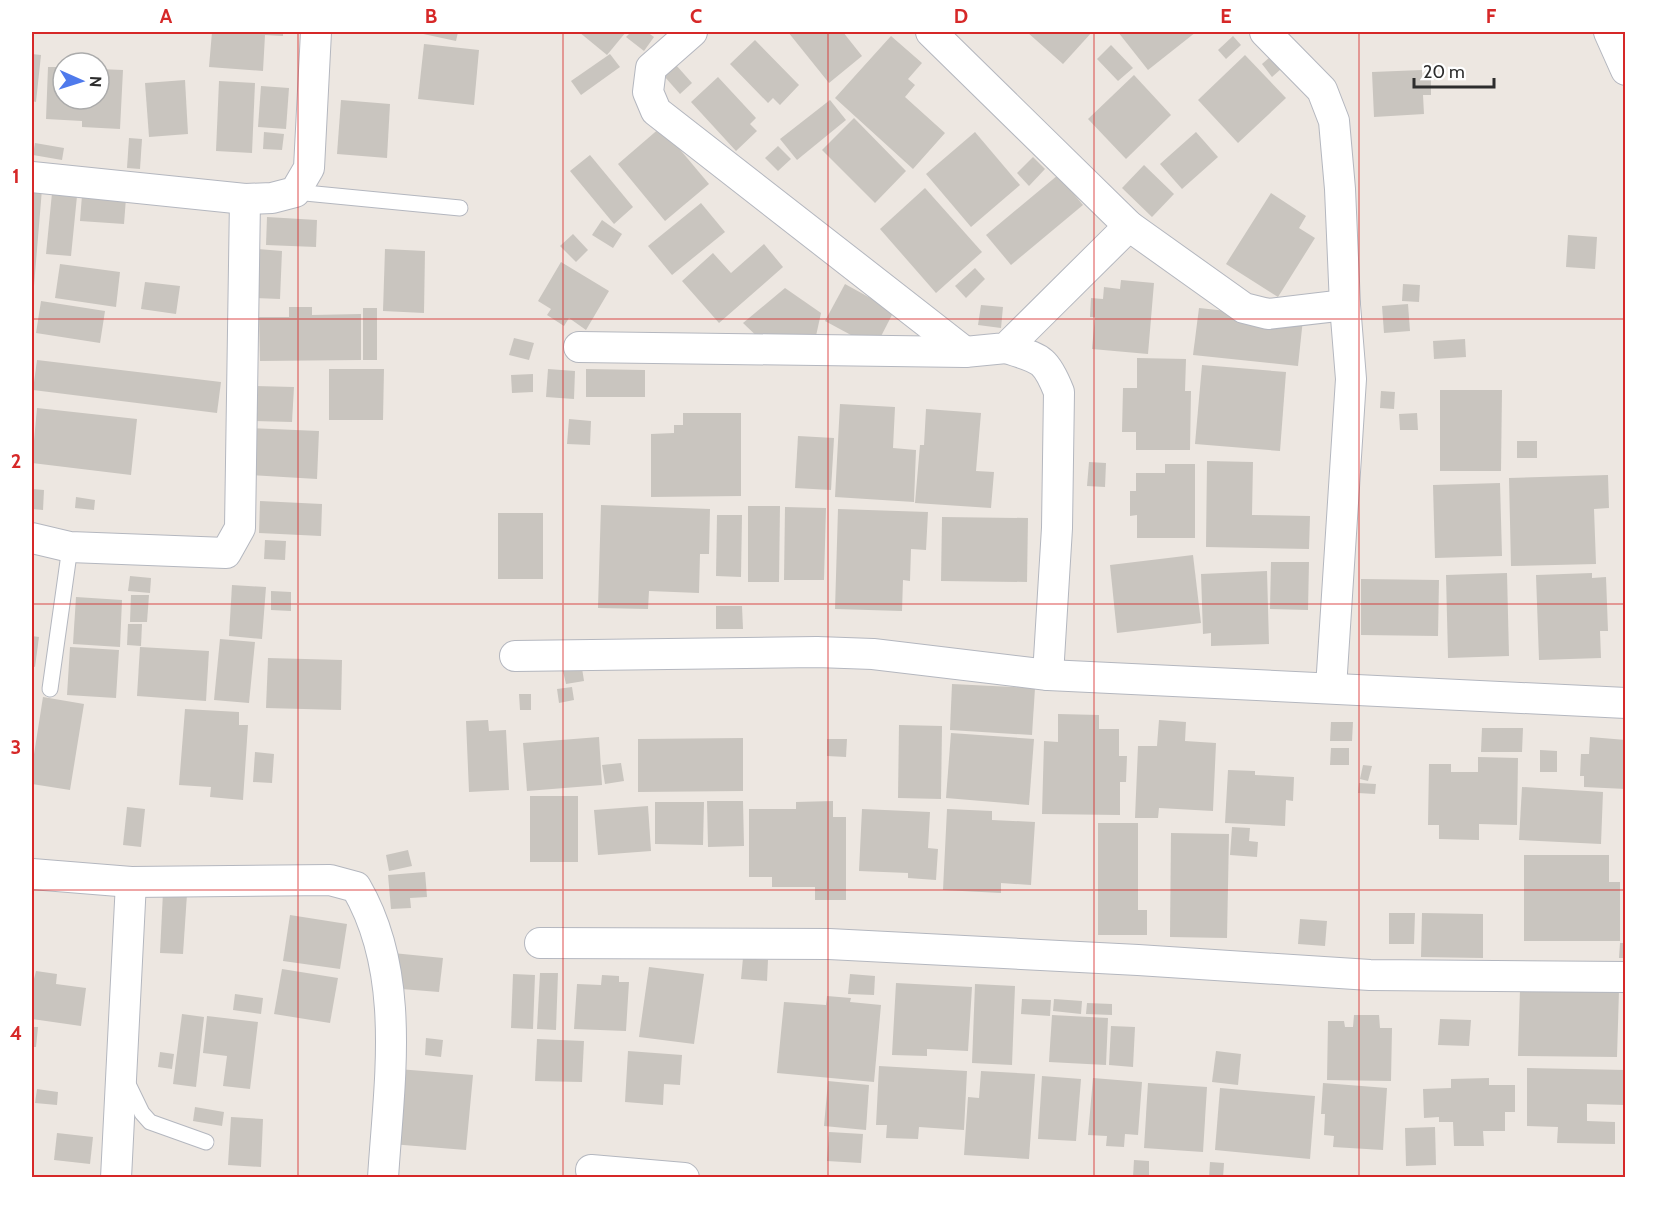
<svg xmlns="http://www.w3.org/2000/svg" width="1657" height="1209" viewBox="0 0 1657 1209" font-family="Cabin,sans-serif">
<style>
.building{fill:#c9c5bf}
.lines{fill:none;stroke-linecap:round;stroke-linejoin:round}
.service-casing{stroke:#b4b7bf;stroke-width:17}
.minor-casing{stroke:#b4b7bf;stroke-width:32}
.service{stroke:#fff;stroke-width:15}
.minor{stroke:#fff;stroke-width:30}
.grid{fill:none;stroke:#d62828;stroke-width:1.5;stroke-opacity:0.55}
.neatline{fill:none;stroke:#d62828;stroke-width:2}
.grid-label{font-size:20px;text-anchor:middle;font-weight:bold;fill:#d62828}
</style>
<rect width="100%" height="100%" fill="#ede7e1"/>
<g class="building">
<path d="M212 32H283V36L265 35 263 71 209 67Z"/>
<path d="M414 32H458L456 41Z"/>
<path d="M579 32H626L607 55Z"/>
<path d="M631 32H647L654 37 644 51 626 37Z"/>
<path d="M788 32H843L862 56 829 83Z"/>
<path d="M1027 32H1092L1063 64Z"/>
<path d="M1118 32H1196L1148 70Z"/>
<path d="M891 36 922 63 908 79 915 85 905 97 945 133 913 169 835 98Z"/>
<path d="M1233 36 1241 45 1226 59 1218 50Z"/>
<path d="M755 40 799 85 780 105 773 98 768 103 730 64Z"/>
<path d="M424 44 479 50 474 105 418 99Z"/>
<path d="M1111 45 1133 68 1118 81 1097 59Z"/>
<path d="M32 54 41 55 36 102 32 101Z"/>
<path d="M610 54 620 67 581 95 571 81Z"/>
<path d="M1245 55 1286 98 1238 143 1198 100Z"/>
<path d="M1270 57 1281 69 1272 77 1262 64Z"/>
<path d="M676 65 692 83 680 94 664 76Z"/>
<path d="M48 67H63V99H99V69L123 70 120 129 82 127V121L46 119Z"/>
<path d="M1422 70V80H1431V95H1423L1424 114 1374 117 1372 72Z"/>
<path d="M1134 75 1171 115 1126 159 1088 119Z"/>
<path d="M718 77 756 118 750 124 757 131 736 151 691 102Z"/>
<path d="M185 80 188 134 149 137 145 83Z"/>
<path d="M219 81 255 83 252 153 216 151Z"/>
<path d="M261 86 289 88 286 129 258 127Z"/>
<path d="M341 100 390 104 387 158 337 154Z"/>
<path d="M830 100 846 120 797 160 780 139Z"/>
<path d="M854 118 906 171 875 203 822 150Z"/>
<path d="M661 127 709 184 665 221 618 164Z"/>
<path d="M264 132 284 134 282 150 263 149Z"/>
<path d="M975 132 1020 185 971 227 926 174Z"/>
<path d="M1196 132 1218 157 1182 189 1160 164Z"/>
<path d="M129 138 142 139 140 169 127 168Z"/>
<path d="M35 143 64 148 62 160 33 155Z"/>
<path d="M778 146 791 159 778 171 765 158Z"/>
<path d="M590 155 633 207 614 224 570 171Z"/>
<path d="M1033 157 1045 169 1029 186 1017 173Z"/>
<path d="M1144 165 1174 194 1152 217 1122 188Z"/>
<path d="M1058 175 1083 205 1011 265 986 235Z"/>
<path d="M925 188 982 252 936 293 880 229Z"/>
<path d="M32 189H42L34 286H32Z"/>
<path d="M52 193 77 196 71 256 46 254Z"/>
<path d="M1271 193 1306 216 1299 228 1315 238 1278 297 1226 264Z"/>
<path d="M82 195 126 198 124 224 80 221Z"/>
<path d="M701 203 725 232 672 275 648 246Z"/>
<path d="M267 217 317 220 316 247 266 245Z"/>
<path d="M602 220 622 234 613 248 592 235Z"/>
<path d="M573 234 588 250 576 262 560 246Z"/>
<path d="M1568 235 1597 237 1595 269 1566 267Z"/>
<path d="M764 244 783 267 719 323 682 281 713 253 731 273Z"/>
<path d="M258 249 282 251 280 299 255 298Z"/>
<path d="M385 249 425 251 424 313 383 311Z"/>
<path d="M561 262 609 291 586 330 569 318 564 326 547 315 551 309 538 301Z"/>
<path d="M60 264 120 272 116 307 55 298Z"/>
<path d="M975 268 985 279 966 298 955 286Z"/>
<path d="M1121 280 1154 283 1148 354 1092 349 1095 317H1090L1091 298 1103 299 1104 287 1120 289Z"/>
<path d="M145 282 180 286 176 314 141 309Z"/>
<path d="M845 284 894 311 875 348 825 321Z"/>
<path d="M1403 284 1420 285 1419 302 1402 301Z"/>
<path d="M785 288 821 313 814 345 765 344 743 323Z"/>
<path d="M41 301 105 311 100 343 36 333Z"/>
<path d="M1408 304 1410 331 1384 333 1382 306Z"/>
<path d="M981 305 1003 307 1001 328 978 325Z"/>
<path d="M289 307H312V315L361 314V360L260 361 259 317H289Z"/>
<rect x="363" y="308" width="14" height="52"/>
<path d="M1199 308 1303 319 1298 366 1193 355Z"/>
<path d="M514 338 534 343 529 360 509 355Z"/>
<path d="M1465 339 1466 357 1434 359 1433 341Z"/>
<path d="M1137 358 1186 359 1185 391H1191L1190 450H1136V432H1122L1123 388H1137Z"/>
<path d="M37 360 221 382 217 413 33 390Z"/>
<path d="M1202 365 1286 372 1280 451 1195 444Z"/>
<path d="M329 369H384L383 420H329Z"/>
<path d="M548 369 575 371 574 399 546 397Z"/>
<path d="M586 369 645 370V397H586Z"/>
<path d="M533 374V392L512 393 511 375Z"/>
<path d="M255 386 294 387 292 422 254 421Z"/>
<path d="M1440 390H1502L1501 471H1440Z"/>
<path d="M1381 391 1395 392 1394 409 1380 408Z"/>
<path d="M840 404 895 407 893 448 916 450 914 502 835 497Z"/>
<path d="M37 408 137 419 131 475 32 463Z"/>
<path d="M926 409 981 413 976 471 994 472 991 508 915 503 920 445H924Z"/>
<path d="M683 413H741V496L651 497V434L674 433V425H683Z"/>
<path d="M1417 413 1418 430H1400L1399 414Z"/>
<path d="M569 419 591 421 590 445 567 444Z"/>
<path d="M250 428 319 431 317 479 248 475Z"/>
<path d="M798 436 834 438 831 490 795 488Z"/>
<rect x="1517" y="441" width="20" height="17"/>
<path d="M1207 461 1253 462 1252 515 1310 516 1309 549 1206 547Z"/>
<path d="M1089 462 1106 463 1105 487 1087 486Z"/>
<path d="M1165 464H1195V538H1137V515L1130 516V491H1136V473H1165Z"/>
<path d="M1608 475 1609 508 1594 509 1596 564 1511 566 1509 478Z"/>
<path d="M1500 483 1502 556 1435 558 1433 485Z"/>
<path d="M32 489 44 490 43 510 32 509Z"/>
<path d="M76 497 95 500 94 510 75 508Z"/>
<path d="M260 501 322 504 321 536 259 533Z"/>
<path d="M601 505 710 509 709 554H700L699 593 649 591 648 609 598 608Z"/>
<path d="M748 506H780L779 582H748Z"/>
<path d="M785 507 826 508 824 580H784Z"/>
<path d="M838 509 928 512 926 550 911 549 910 581 903 580 902 611 835 609Z"/>
<rect x="498" y="513" width="45" height="66"/>
<path d="M717 515H742L741 577 716 576Z"/>
<path d="M942 517 1028 518 1027 582 941 581Z"/>
<path d="M265 540 286 541 285 560 264 559Z"/>
<path d="M1193 555 1201 623 1117 633 1110 565Z"/>
<path d="M1271 562H1309L1308 610 1270 609Z"/>
<path d="M1267 571 1269 644 1211 646V633L1203 634 1201 574Z"/>
<path d="M1507 573 1509 656 1448 658 1446 575Z"/>
<path d="M1592 573V578L1606 577 1608 631H1600L1601 658 1539 660 1536 575Z"/>
<path d="M130 576 151 578 150 593 128 591Z"/>
<path d="M1361 579 1439 580 1438 636 1361 635Z"/>
<path d="M232 585 266 587 262 639 229 636Z"/>
<path d="M271 591 291 592V611L271 610Z"/>
<path d="M131 595H149L147 622H130Z"/>
<path d="M76 597 122 600 120 647 73 644Z"/>
<path d="M716 606H742L743 629H716Z"/>
<path d="M128 624H142L141 646 127 645Z"/>
<path d="M32 636 39 637 35 667 32 666Z"/>
<path d="M220 639 255 642 249 703 214 700Z"/>
<path d="M70 647 119 650 116 698 67 695Z"/>
<path d="M140 647 209 651 206 701 137 696Z"/>
<path d="M268 658 342 660 341 710 266 708Z"/>
<path d="M582 668 584 681 566 684 563 671Z"/>
<path d="M952 684 1035 688 1032 735 950 730Z"/>
<path d="M572 687 574 700 559 703 557 689Z"/>
<path d="M519 694H531V710H520Z"/>
<path d="M43 697 84 704 70 790 32 784V767Z"/>
<path d="M185 709 239 712V725H248L243 800 210 797 211 787 179 785Z"/>
<path d="M1058 714 1099 715V729H1119V756H1127L1126 782H1120V815L1042 814 1044 741 1058 742Z"/>
<path d="M488 720 489 731 506 730 509 790 469 792 466 721Z"/>
<path d="M1159 720 1186 722 1185 741 1216 743 1213 811 1159 808 1158 818H1135L1138 746H1157Z"/>
<path d="M1331 722H1353L1352 741H1330Z"/>
<path d="M899 725 942 726 941 799 898 798Z"/>
<path d="M1482 728H1523L1522 752H1481Z"/>
<path d="M951 733 1034 739 1029 805 946 798Z"/>
<path d="M599 737 602 785 527 791 523 743Z"/>
<path d="M1590 737 1626 740V789L1584 787V776H1580L1581 754H1589Z"/>
<path d="M743 738V791L638 792V739Z"/>
<path d="M827 739H847L846 757 827 756Z"/>
<path d="M1331 748H1349V765H1330Z"/>
<path d="M1540 750 1557 751V772H1540Z"/>
<path d="M255 752 274 754 272 783 253 782Z"/>
<path d="M1478 757 1518 758 1517 825 1479 824V840L1439 839V825H1428L1429 764H1451V772H1478Z"/>
<path d="M621 763 624 781 605 784 602 765Z"/>
<path d="M1363 765 1372 766 1368 781 1360 779Z"/>
<path d="M1228 770 1255 771V775L1294 777 1293 801 1286 800 1285 826 1225 823Z"/>
<path d="M1359 783 1376 784 1375 794 1358 793Z"/>
<path d="M1522 787 1603 792 1601 844 1519 840Z"/>
<rect x="530" y="796" width="48" height="66"/>
<path d="M707 801H743L744 846 708 847Z"/>
<path d="M833 801V817H846V900H815V887H772V877H749V809H796V802Z"/>
<path d="M655 802H704L703 845 655 844Z"/>
<path d="M648 806 651 851 598 855 594 810Z"/>
<path d="M127 807 145 809 141 847 123 845Z"/>
<path d="M862 809 930 812 928 848 938 849 936 880 908 878V873L859 871Z"/>
<path d="M947 809 992 811V820L1035 822 1031 885 1001 883V893L943 890Z"/>
<path d="M1098 823H1138V910H1147V935H1098Z"/>
<path d="M1232 827 1250 828 1249 841 1258 842 1257 857 1230 855Z"/>
<path d="M1171 833 1229 834 1227 938 1170 937Z"/>
<path d="M408 850 412 866 389 871 386 855Z"/>
<path d="M1524 855H1609V882H1620V941H1524Z"/>
<path d="M425 872 427 897 410 898 411 908 391 909 388 875Z"/>
<path d="M163 892 187 894 183 954 160 953Z"/>
<path d="M1389 913H1415L1414 944H1389Z"/>
<path d="M1422 913 1483 914V958L1421 957Z"/>
<path d="M290 915 347 924 340 969 283 961Z"/>
<path d="M1300 919 1327 921 1325 946 1298 944Z"/>
<path d="M1620 943H1626V958H1619Z"/>
<path d="M393 953 443 958 439 992 389 988Z"/>
<path d="M743 958 768 960 767 981 741 979Z"/>
<path d="M649 967 704 974 694 1044 639 1037Z"/>
<path d="M282 969 338 978 330 1023 274 1014Z"/>
<path d="M36 971 57 974 56 984 86 988 81 1026 32 1019V979H34Z"/>
<path d="M540 973H558L556 1030 537 1029Z"/>
<path d="M513 974 535 975 533 1029 511 1028Z"/>
<path d="M850 974 875 976 874 995 848 994Z"/>
<path d="M602 975 619 976V982H629L626 1031 574 1029 577 984 601 985Z"/>
<path d="M896 983 972 987 968 1051 927 1049V1056L892 1055Z"/>
<path d="M975 984 1015 986 1012 1065 972 1063Z"/>
<path d="M1520 989 1619 990 1617 1057 1518 1056Z"/>
<path d="M235 994 263 998 261 1014 233 1010Z"/>
<path d="M827 996 851 998 850 1002 881 1005 874 1082 777 1073 784 1002 826 1005Z"/>
<path d="M1022 999 1051 1000 1050 1016 1021 1014Z"/>
<path d="M1054 999 1082 1001 1081 1014 1053 1011Z"/>
<path d="M1087 1003 1112 1004V1015L1086 1014Z"/>
<path d="M182 1014 204 1017 196 1087 173 1084Z"/>
<path d="M1052 1015 1108 1018 1106 1065 1049 1062Z"/>
<path d="M1354 1015H1379L1380 1028H1392L1391 1081 1327 1080 1328 1021H1344L1345 1027H1353Z"/>
<path d="M207 1016 258 1022 250 1089 223 1086 227 1056 203 1053Z"/>
<path d="M1440 1019 1471 1020 1469 1046 1438 1045Z"/>
<path d="M1111 1026 1135 1027 1133 1067 1109 1065Z"/>
<path d="M32 1027H38L36 1047H32Z"/>
<path d="M426 1038 443 1040 441 1057 425 1055Z"/>
<path d="M537 1039 584 1041 582 1082 535 1081Z"/>
<path d="M628 1051 682 1055 680 1085 664 1084 663 1105 625 1102Z"/>
<path d="M1216 1051 1241 1054 1238 1085 1212 1082Z"/>
<path d="M160 1052 174 1054 172 1069 158 1067Z"/>
<path d="M879 1066 967 1071 964 1130 919 1127 918 1139 886 1138 887 1125H876Z"/>
<path d="M1527 1068 1626 1070V1105L1587 1104V1121L1615 1122V1144L1557 1143 1558 1127 1527 1126Z"/>
<path d="M398 1069 473 1075 466 1150 391 1144Z"/>
<path d="M981 1071 1035 1074 1029 1159 964 1155 968 1097 979 1098Z"/>
<path d="M1042 1076 1081 1079 1076 1141 1038 1139Z"/>
<path d="M1093 1078 1142 1082 1138 1135 1125 1134 1124 1147 1106 1146 1107 1136 1088 1135Z"/>
<path d="M1489 1078V1085H1515V1112H1505V1131H1483L1484 1146H1454L1453 1122H1439V1117L1424 1118 1423 1089 1451 1088V1079Z"/>
<path d="M828 1081 869 1085 866 1130 824 1126Z"/>
<path d="M1148 1083 1207 1087 1203 1152 1144 1148Z"/>
<path d="M1323 1083 1387 1088 1383 1150 1333 1147 1334 1136 1324 1135 1325 1114H1321Z"/>
<path d="M1220 1088 1315 1096 1310 1159 1215 1150Z"/>
<path d="M37 1089 58 1092 57 1105 35 1103Z"/>
<path d="M195 1107 224 1112 222 1126 193 1121Z"/>
<path d="M231 1117 263 1119 261 1167 228 1165Z"/>
<path d="M1435 1127 1436 1165 1406 1166 1405 1128Z"/>
<path d="M829 1132 863 1134 861 1163 827 1161Z"/>
<path d="M57 1133 93 1137 90 1164 54 1160Z"/>
<path d="M1134 1160 1149 1161V1177H1133Z"/>
<path d="M1210 1162 1224 1163 1223 1178H1209Z"/>
</g>
<g class="lines">
<defs>
<g id="service">
<path d="M295 192 460 208"/>
<path d="M50 689 70 547"/>
<path d="M127 1082 142 1113 150 1122 206 1142"/>
</g>
<g id="minor">
<path d="M692 32 651 68 648 92 656 111 965 352"/>
<path d="M931 32 1129 226 1244 308 1268 314 1345 305"/>
<path d="M1265 32 1322 90 1334 121 1340 189 1345 305 1351 379 1331 688"/>
<path d="M1609 32 1626 70"/>
<path d="M32 177 245 199 272 198 295 192 309 168 316 32"/>
<path d="M579 347 965 352 1006 348 1129 226"/>
<path d="M1006 348C1040 359 1045 357 1059 392L1057 528 1048 675"/>
<path d="M32 538 70 547 226 553 240 528 245 199"/>
<path d="M515 656 817 652 873 654 1048 675 1626 703"/>
<path d="M32 874 131 882 330 880 356 887C407 974 389 1082 383 1178"/>
<path d="M540 943 829 944 1138 960 1370 975 1626 977"/>
<path d="M591 1170 684 1178"/>
<path d="M116 1178 131 882"/>
</g>
</defs>
<use href="#service" class="service-casing"/>
<use href="#minor" class="minor-casing"/>
<use href="#service" class="service"/>
<use href="#minor" class="minor"/>
</g>
<path class="grid" d="M298 32V1178M563 32V1178M828 32V1178M1094 32V1178M1359 32V1178M32 319H1626M32 604H1626M32 890H1626"/>
<rect width="1657" height="1209" fill="none" stroke="#ffffff" stroke-width="66"/>
<g transform="translate(81 81) rotate(93)"><circle r="28" fill="#ffffff" stroke="#ababab" stroke-width="1.5"/>
<path d="M0-4.5L10 22L0 15L-10 22Z" fill="#4f7aec"/>
<text y="-9" font-size="16" font-weight="bold" text-anchor="middle" fill="#2d2d2d">N</text>
</g>
<path d="M1414 78v9h80v-9" fill="none" stroke="#2d2d2d" stroke-width="3"/>
<text x="1423" y="78" font-size="18" fill="#2d2d2d" stroke="#ffffff" stroke-width="4.5" paint-order="stroke">20 m</text>
<rect x="33" y="33" width="1591" height="1143" class="neatline"/>
<g class="grid-label">
<text x="166" y="23">A</text>
<text x="431" y="23">B</text>
<text x="696" y="23">C</text>
<text x="961" y="23">D</text>
<text x="1226" y="23">E</text>
<text x="1491" y="23">F</text>
<text x="16" y="183">1</text>
<text x="16" y="468">2</text>
<text x="16" y="754">3</text>
<text x="16" y="1040">4</text>
</g>
</svg>
